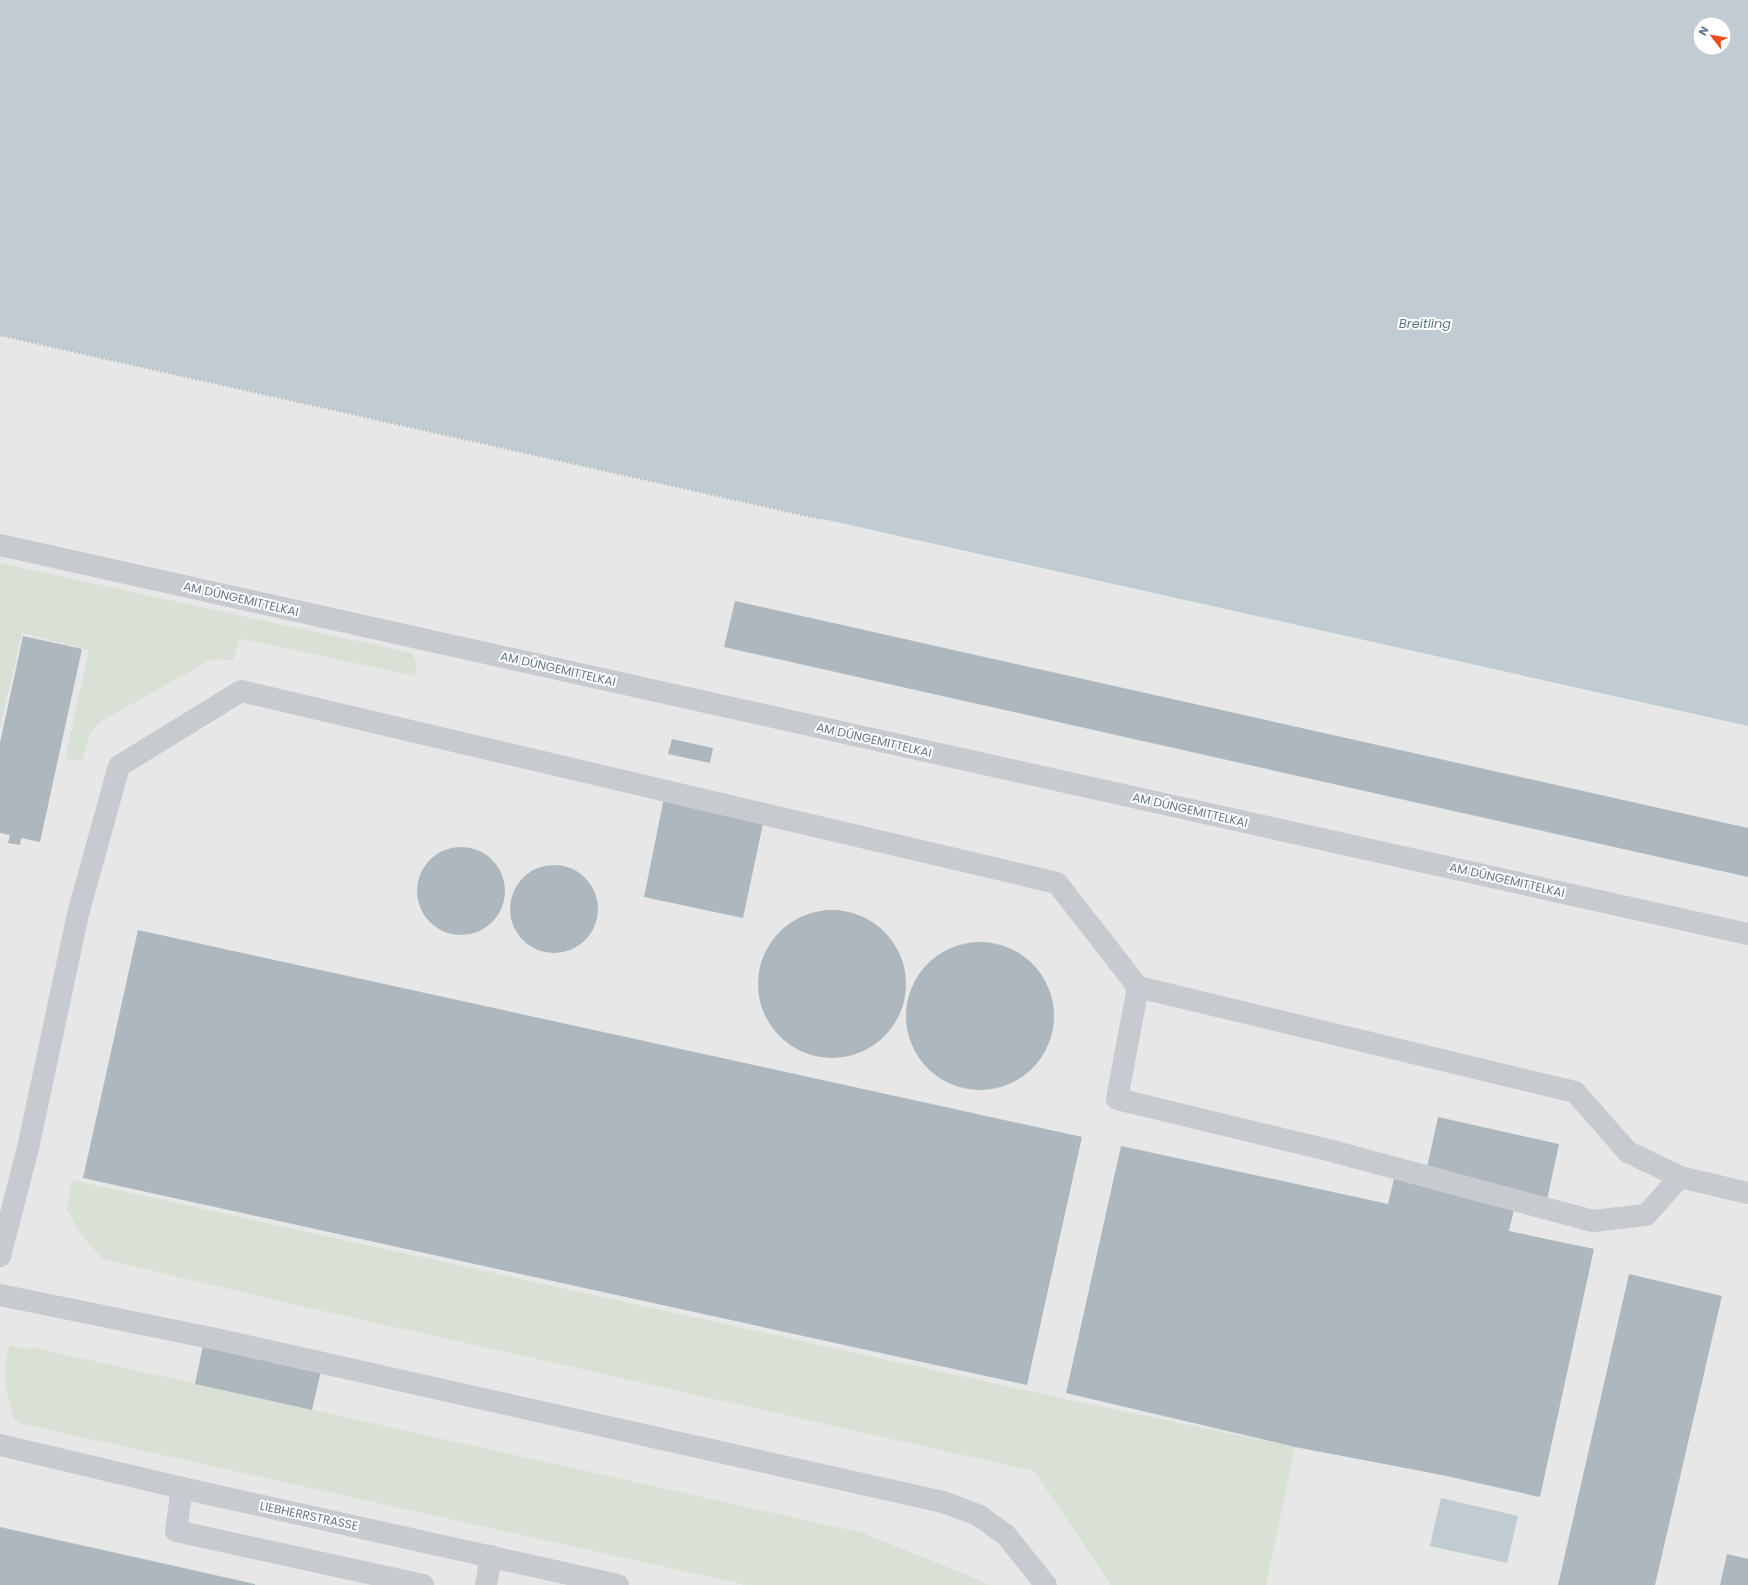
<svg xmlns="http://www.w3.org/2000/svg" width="1748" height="1585" viewBox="0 0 1748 1585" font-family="Poppins,sans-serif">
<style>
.built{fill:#e6e7e6}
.green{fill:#d9e0d5}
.water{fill:#c0ccd1;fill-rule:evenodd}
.building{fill:#aeb7bd}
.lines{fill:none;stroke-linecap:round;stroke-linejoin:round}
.path{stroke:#bec1c3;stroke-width:2.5;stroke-dasharray:2 2;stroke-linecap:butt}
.minor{stroke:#c7cbcf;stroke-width:22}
.labels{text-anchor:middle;stroke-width:4;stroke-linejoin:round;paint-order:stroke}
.street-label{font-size:12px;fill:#647889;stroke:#fff}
.water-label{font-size:13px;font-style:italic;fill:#5f7b84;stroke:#fff}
</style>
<rect width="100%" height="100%" fill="#f8f8f5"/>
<path class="built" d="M0 335 1748 726V1585H0Z"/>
<g class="green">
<path d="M0 563 412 653 417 664 415 676 243 639 239 640 233 660 212 659 100 722 90 733 82 761 65 759 89 650 22 633 0 728Z"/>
<path d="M72 1180 1065 1399 1295 1447 1266 1585H1111L1034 1471 292 1304 103 1259 80 1234 67 1209Z"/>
<path d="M10 1345 27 1349 36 1348 863 1533 991 1585H746L23 1424 14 1419C6 1396 1 1368 10 1345Z"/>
</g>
<g class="water">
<path d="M0 0H1748V726L0 335ZM1700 24H1724V48H1700Z"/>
<path d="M1441 1498 1518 1516 1507 1563 1430 1546Z"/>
</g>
<g class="building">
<path d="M735 601 1748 828V877L724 647Z"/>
<path d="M23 636 82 649 40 842 21 838 20 845 8 843 10 835 0 833V743Z"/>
<path d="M672 739 713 748 710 763 668 754Z"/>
<path d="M664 798 764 819 743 918 644 897Z"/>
<circle cx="461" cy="891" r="44"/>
<circle cx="554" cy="909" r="44"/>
<circle cx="832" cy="984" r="74"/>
<path d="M138 930 1082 1137 1027 1385 83 1178Z"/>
<circle cx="980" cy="1016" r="74"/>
<path d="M1438 1117 1559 1144 1547 1200 1518 1193 1509 1231 1594 1249 1540 1497 1442 1475 1295 1447 1066 1393 1121 1146 1388 1204 1398 1162 1427 1168Z"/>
<path d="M1629 1274 1722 1296 1655 1585H1558Z"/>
<path d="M205 1336 323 1362 312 1410 195 1384Z"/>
<path d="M0 1527 255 1584V1585H0Z"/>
<path d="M1727 1554 1748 1559V1585H1720Z"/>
</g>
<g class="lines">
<path class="path" d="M0 335 821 519"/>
<g class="minor">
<path d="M0 545 1748 934"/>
<path d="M1138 987 1117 1099 1328 1150 1593 1221 1646 1215 1680 1177"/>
<path d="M0 1256 28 1148 78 914 119 766 241 691 1057 883 1138 987 1575 1092 1628 1152 1680 1177 1748 1193"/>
<path d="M0 1295 216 1339 943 1502 978 1515 1006 1535 1046 1585"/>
<path d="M0 1445 182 1488 618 1585"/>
<path d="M182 1488 176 1531 423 1585"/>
<path d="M486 1585 491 1556"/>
</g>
</g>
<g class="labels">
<g class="street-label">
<text transform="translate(241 599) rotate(13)" y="4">AM DÜNGEMITTELKAI</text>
<text transform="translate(558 669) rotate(13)" y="4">AM DÜNGEMITTELKAI</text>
<text transform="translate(874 740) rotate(13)" y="4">AM DÜNGEMITTELKAI</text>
<text transform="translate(1190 810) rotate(13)" y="4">AM DÜNGEMITTELKAI</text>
<text transform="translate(1507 880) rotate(13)" y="4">AM DÜNGEMITTELKAI</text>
<text transform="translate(309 1516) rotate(12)" y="4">LIEBHERRSTRASSE</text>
</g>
<g class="water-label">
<text x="1425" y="328">Breitling</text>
</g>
</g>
<g transform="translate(1712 36) rotate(301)"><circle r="19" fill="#ffffff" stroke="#c1c9d0"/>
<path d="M0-3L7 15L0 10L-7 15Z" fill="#f44c18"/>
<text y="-6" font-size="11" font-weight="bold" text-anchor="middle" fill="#647889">N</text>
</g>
</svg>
